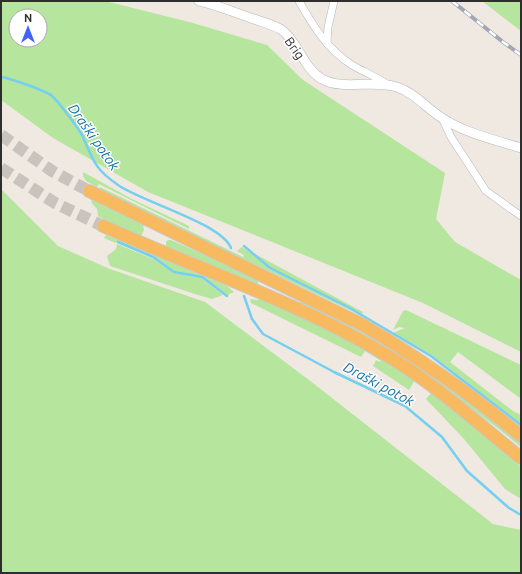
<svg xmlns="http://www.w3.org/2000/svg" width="522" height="574" viewBox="0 0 522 574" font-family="Ubuntu,sans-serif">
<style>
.green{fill:#b6e59e;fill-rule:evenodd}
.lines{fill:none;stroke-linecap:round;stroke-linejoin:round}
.stream{stroke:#75cff0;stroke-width:2.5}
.trunk-tunnel{stroke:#c8c4bd;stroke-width:12;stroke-dasharray:12 6;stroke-linecap:butt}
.minor-casing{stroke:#b4b7c1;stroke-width:8}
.tertiary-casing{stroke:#b4b7c1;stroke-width:10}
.trunk-casing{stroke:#c9c9c9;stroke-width:14}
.minor{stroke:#fff;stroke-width:7}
.tertiary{stroke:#fff;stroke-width:9}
.trunk{stroke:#f8ba60;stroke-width:12}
.rail-casing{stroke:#a3a6b8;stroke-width:4}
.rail{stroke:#fff;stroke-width:2.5;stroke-dasharray:8;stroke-linecap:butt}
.labels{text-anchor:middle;stroke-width:3;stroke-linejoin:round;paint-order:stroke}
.street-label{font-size:13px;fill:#2e2e2e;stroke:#fff}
.water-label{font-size:14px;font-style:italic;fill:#0d6fa3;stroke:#fff}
</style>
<rect width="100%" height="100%" fill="#efe9e1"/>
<g class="green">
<path d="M1 1H105L193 23 267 45 303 80 445 173 436 219 455 242 521 280V352L423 303 148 192 53 138 1 100ZM16 16H40V40H16Z"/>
<path d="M482 1H521V31Z"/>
<path d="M83 172 132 199 189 226V229L99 184 97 187 86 181 83 176Z"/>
<path d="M100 187 243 257 244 255 237 251 242 247 252 254 269 269 318 292 360 315 99 190Z"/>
<path d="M1 189 58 246 110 269 205 302 309 380 493 524 521 530V573H1Z"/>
<path d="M92 200 143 225 144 230 141 236 111 223 98 216 97 209 91 202Z"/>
<path d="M106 235 227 286 234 292 229 294V296L202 277 174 271 154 257 117 241 116 243 104 238Z"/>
<path d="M168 240H171L258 279V285L166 248V242Z"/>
<path d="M117 244 153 259 174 273 201 278 223 295 212 299 198 295 110 266 107 256 116 249Z"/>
<path d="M255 254 363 312 362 314 271 268Z"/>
<path d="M259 298C313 321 365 348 415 380L409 390 373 366 376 360 380 362 381 361 365 351 361 357 251 303 250 299 258 300Z"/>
<path d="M300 300C380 338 453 386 521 443V447C450 389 383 343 300 304Z"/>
<path d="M406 310 521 365V399L458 352 450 362 513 411 521 415V424L432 355 393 333 405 328 399 327 393 330 403 311Z"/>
<path d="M432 392 521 467V499L505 489 464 439 426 399Z"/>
</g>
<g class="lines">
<g class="stream">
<path d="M1 77C9 78 47 91 52 96 58 101 80 130 83 137 94 162 95 169 118 185 142 202 221 223 231 248"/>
<path d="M118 242 153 257 174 272 202 277 227 296"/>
<path d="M244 246 270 268 348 307 431 356 521 425"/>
<path d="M244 296 252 319 263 334 334 372 405 406 442 437 467 471 509 508 521 515"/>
</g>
<g class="trunk-tunnel">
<path d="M1 135 52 171 89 191"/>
<path d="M1 168 55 203 103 226"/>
</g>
<defs>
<g id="minor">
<path d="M299 1C313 26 328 50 352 65 364 72 377 77 388 85"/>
<path d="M327 43 328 27 334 1"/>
<path d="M442 118 451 137 486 191 521 216"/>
</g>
<path id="tertiary" d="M199 1C218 5 235 13 254 19 262 22 274 25 282 30 299 43 303 68 322 79 344 91 373 79 397 87 415 93 426 108 442 118 465 133 495 140 521 148"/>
<g id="trunk">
<path d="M89 191 363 325C419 358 471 394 521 436"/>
<path d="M103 226C195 268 293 300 381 352 432 381 475 421 521 458"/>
</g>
</defs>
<use href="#minor" class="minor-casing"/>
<use href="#tertiary" class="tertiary-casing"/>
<use href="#trunk" class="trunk-casing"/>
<use href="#minor" class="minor"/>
<use href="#tertiary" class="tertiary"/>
<use href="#trunk" class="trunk"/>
<defs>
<path id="rail" d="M452 1 503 42 521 55"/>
</defs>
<use href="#rail" class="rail-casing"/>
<use href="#rail" class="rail"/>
</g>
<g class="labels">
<g class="street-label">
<text transform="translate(295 48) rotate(55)" y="5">Brig</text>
</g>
<g class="water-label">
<text transform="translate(94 137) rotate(55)" y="5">Draški potok</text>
<text transform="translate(379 384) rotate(28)" y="5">Draški potok</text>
</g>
</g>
<rect width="522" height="574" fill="none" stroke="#2e2e2e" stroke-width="4"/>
<g transform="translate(28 28)"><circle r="19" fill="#ffffff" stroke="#ababab"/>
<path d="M0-3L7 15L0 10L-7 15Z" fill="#4264fb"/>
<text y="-6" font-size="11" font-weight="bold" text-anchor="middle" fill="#2e2e2e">N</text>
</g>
</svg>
